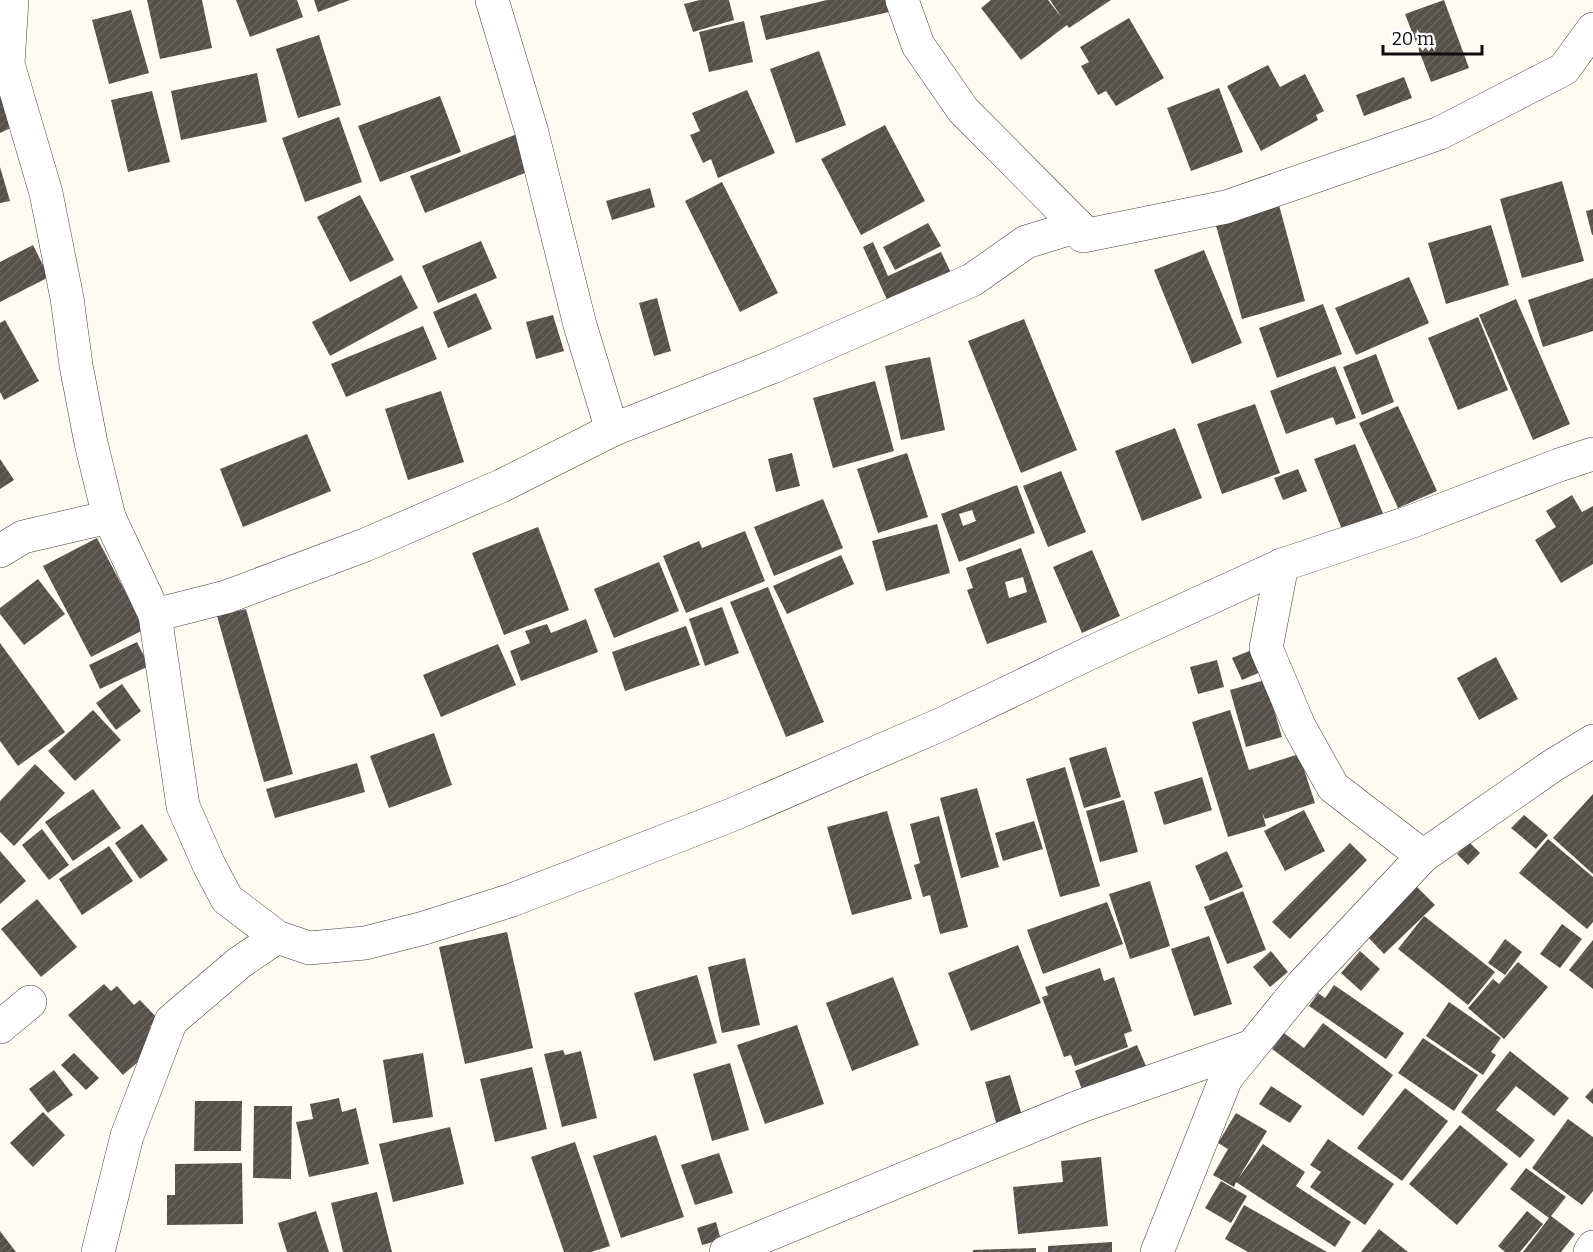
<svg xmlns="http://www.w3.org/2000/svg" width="1593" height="1252" viewBox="0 0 1593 1252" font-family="Bitter,serif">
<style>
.building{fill:url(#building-hatch);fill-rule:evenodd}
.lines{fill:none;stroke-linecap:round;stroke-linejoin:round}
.minor-casing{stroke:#414141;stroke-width:34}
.minor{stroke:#fff;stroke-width:33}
</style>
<defs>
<pattern id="building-hatch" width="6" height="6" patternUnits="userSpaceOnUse" patternTransform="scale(1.5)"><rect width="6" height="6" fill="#56504b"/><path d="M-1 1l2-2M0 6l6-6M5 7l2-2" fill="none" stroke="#696561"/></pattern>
</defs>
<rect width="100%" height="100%" fill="#fefcf0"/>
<g class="building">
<path d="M147 0H202L212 48 160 59Z"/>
<path d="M236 0H297L303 17 250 37Z"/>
<path d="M314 0H350L318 12Z"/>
<path d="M700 0H729L734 20 693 32 684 4Z"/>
<path d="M827 0H887L889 12 766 40 760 16Z"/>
<path d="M991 0H1048L1062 18 1050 0H1111L1069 28 1067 25 1021 60 981 8Z"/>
<path d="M1444 0 1469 68 1431 82 1405 14Z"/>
<path d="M131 10 149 73 109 84 92 20Z"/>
<path d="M1129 18 1164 78 1116 106 1106 91 1098 95 1081 66 1089 62 1080 47Z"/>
<path d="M744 21 753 62 709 72 699 32Z"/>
<path d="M319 35 341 105 298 118 276 49Z"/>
<path d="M819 51 846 125 796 143 770 69Z"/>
<path d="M1268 65 1280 87 1305 74 1324 111 1316 115 1318 120 1261 151 1227 86Z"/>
<path d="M257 73 267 122 181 140 171 91Z"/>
<path d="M1404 77 1412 98 1364 116 1356 95Z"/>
<path d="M0 83 17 125 0 133Z"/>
<path d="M1219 88 1243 152 1191 171 1167 108Z"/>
<path d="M747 90 775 153 718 178 711 159 703 163 690 135 700 131 692 113Z"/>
<path d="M152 91 170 162 128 172 111 100Z"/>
<path d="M440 96 461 152 380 182 358 126Z"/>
<path d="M339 117 362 182 305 202 282 138Z"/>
<path d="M885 125 925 201 861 235 821 159Z"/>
<path d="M517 134 532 170 425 213 410 176Z"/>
<path d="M0 167 10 201 0 203Z"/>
<path d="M1562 181 1584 261 1522 278 1500 199Z"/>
<path d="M722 182 778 293 740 312 685 201Z"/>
<path d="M650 188 655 207 612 220 606 201Z"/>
<path d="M360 195 394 260 350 282 317 217Z"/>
<path d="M1279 205 1305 301 1242 319 1215 222Z"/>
<path d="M1593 209V235H1592L1586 211Z"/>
<path d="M928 223 941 246 895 270 883 247Z"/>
<path d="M1491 225 1509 285 1446 304 1428 243Z"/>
<path d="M481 241 497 278 438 303 422 266Z"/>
<path d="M873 242 888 276 941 252 952 275 889 304 863 247Z"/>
<path d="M33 245 49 277 0 302V262Z"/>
<path d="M1204 250 1242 343 1192 364 1154 270Z"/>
<path d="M401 275 418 308 330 356 312 322Z"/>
<path d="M1409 277 1429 323 1356 355 1335 308Z"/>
<path d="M1593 278V331L1543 347 1528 300Z"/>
<path d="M476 293 492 329 448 348 433 312Z"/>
<path d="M657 298 671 351 654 356 639 303Z"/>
<path d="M1516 299 1570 424 1533 440 1479 315Z"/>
<path d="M1323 304 1342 354 1277 378 1259 328Z"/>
<path d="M553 315 564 351 536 359 526 322Z"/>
<path d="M1478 317 1508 390 1458 410 1428 338Z"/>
<path d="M1024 319 1077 450 1021 473 968 341Z"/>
<path d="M5 320 39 381 4 400 0 392V323Z"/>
<path d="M423 326 437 359 346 397 331 364Z"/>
<path d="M1376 354 1394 402 1362 415 1343 367Z"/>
<path d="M930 357 945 430 901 440 885 366Z"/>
<path d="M1335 366 1356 418 1336 425 1333 417 1286 434 1270 391Z"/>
<path d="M875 381 894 451 833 468 813 398Z"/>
<path d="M441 391 464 462 408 480 385 409Z"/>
<path d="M1255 404 1280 473 1222 494 1197 424Z"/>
<path d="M1398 406 1437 491 1398 508 1359 423Z"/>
<path d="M1175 428 1202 498 1142 521 1115 451Z"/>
<path d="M307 434 331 491 243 527 220 469Z"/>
<path d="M1355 444 1384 516 1343 532 1314 459Z"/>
<path d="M792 453 800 486 776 492 768 459Z"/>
<path d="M907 453 928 517 878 533 857 469Z"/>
<path d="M0 459 14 480 0 489Z"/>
<path d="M1298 469 1307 491 1283 500 1274 478Z"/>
<path d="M1061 471 1086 532 1048 547 1023 486Z"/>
<path d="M1017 485 1035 533 959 562 941 514ZM972 510 976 521 963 526 959 514Z"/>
<path d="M1572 495 1582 512 1593 506V564L1561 583 1535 540 1556 527 1546 511Z"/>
<path d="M823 499 843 548 774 576 754 527Z"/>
<path d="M937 524 950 573 886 591 872 541Z"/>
<path d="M538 527 569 610 504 635 472 553Z"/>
<path d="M745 531 765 581 686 613 663 556 699 541 702 548Z"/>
<path d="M97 538 145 629 91 657 43 566Z"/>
<path d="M1021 548 1047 622 987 644 967 590 973 588 966 568ZM1023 577 1027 592 1009 598 1005 582Z"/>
<path d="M1092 550 1120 616 1082 633 1053 567Z"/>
<path d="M841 555 854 584 787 614 773 586Z"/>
<path d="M659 562 679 611 614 638 594 589Z"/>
<path d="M38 579 65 614 24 645 0 614V608Z"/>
<path d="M768 587 824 722 786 737 730 602Z"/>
<path d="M722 607 739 653 705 666 689 619Z"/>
<path d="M246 609 293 774 264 782 217 616Z"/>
<path d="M586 619 598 652 521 681 510 651 530 643 525 631 547 624 551 633Z"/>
<path d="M686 626 700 665 625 691 612 652Z"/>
<path d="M137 642 149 666 100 689 89 665Z"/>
<path d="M0 643 65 732 18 766 0 741Z"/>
<path d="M498 644 516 685 441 717 423 675Z"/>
<path d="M1259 647 1268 669 1242 680 1232 658Z"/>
<path d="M1496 657 1518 699 1479 720 1457 678Z"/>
<path d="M1217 660 1224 687 1198 694 1190 667Z"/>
<path d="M1265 680 1282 737 1246 747 1230 690Z"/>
<path d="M122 684 141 711 116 730 96 703Z"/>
<path d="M93 710 121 740 75 781 48 751Z"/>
<path d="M1230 710 1249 770 1299 754 1315 803 1265 819 1262 812 1266 826 1228 837 1192 722Z"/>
<path d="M434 733 452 785 389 808 370 756Z"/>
<path d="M1106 747 1121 797 1084 808 1069 758Z"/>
<path d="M357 763 365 792 275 818 266 789Z"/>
<path d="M35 764 65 793 14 846 0 832V801Z"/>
<path d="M1065 767 1100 886 1060 897 1026 779Z"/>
<path d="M1202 777 1212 810 1164 825 1154 792Z"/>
<path d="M977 788 999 867 961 878 940 798Z"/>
<path d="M93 789 121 828 73 861 45 822Z"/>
<path d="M1593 794V874L1553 838Z"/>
<path d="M1124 800 1138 852 1100 862 1086 811Z"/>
<path d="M1304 810 1325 851 1285 871 1264 831Z"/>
<path d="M887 811 912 899 852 915 827 827Z"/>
<path d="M1524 815 1548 835 1536 849 1511 828Z"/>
<path d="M939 816 968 927 940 934 930 895 923 897 914 865 920 863 910 824Z"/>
<path d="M1034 821 1043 849 1003 861 995 833Z"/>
<path d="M142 824 168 860 140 879 115 843Z"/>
<path d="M42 829 69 865 49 880 22 845Z"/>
<path d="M1548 839 1593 877V922L1587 929 1519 873Z"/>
<path d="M1469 842 1480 853 1468 865 1457 854Z"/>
<path d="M1350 843 1367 860 1290 939 1272 922Z"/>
<path d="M109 846 133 881 82 915 59 879Z"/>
<path d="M0 851 26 881 0 904Z"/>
<path d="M1227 851 1243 887 1210 901 1195 866Z"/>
<path d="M1150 881 1170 946 1130 959 1109 894Z"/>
<path d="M1414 884 1435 905 1384 954 1366 935Z"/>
<path d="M1243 891 1266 950 1227 964 1204 907Z"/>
<path d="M37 899 77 947 41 977 1 929Z"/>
<path d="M1107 902 1123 944 1043 974 1027 930Z"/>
<path d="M1424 916 1495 972 1468 1005 1398 949Z"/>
<path d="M1562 924 1582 939 1560 968 1540 954Z"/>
<path d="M507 932 533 1048 465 1064 439 947Z"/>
<path d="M1209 936 1232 1004 1194 1016 1171 949Z"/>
<path d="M1505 939 1522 952 1505 975 1488 963Z"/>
<path d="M1593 940V989L1569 970Z"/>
<path d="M1018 945 1041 1003 971 1031 948 973Z"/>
<path d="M1271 951 1288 972 1270 987 1253 967Z"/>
<path d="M1360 951 1380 969 1361 991 1341 973Z"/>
<path d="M745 958 760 1025 722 1033 708 967Z"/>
<path d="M1518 962 1548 987 1504 1039 1468 1008 1493 979 1499 984Z"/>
<path d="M1100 968 1104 981 1114 977 1132 1031 1124 1034 1128 1047 1075 1066 1071 1055 1064 1057 1042 997 1048 995 1045 987Z"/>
<path d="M697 975 717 1043 654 1061 634 993Z"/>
<path d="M893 977 919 1045 852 1071 826 1003Z"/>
<path d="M104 984 111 991 117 986 134 1005 140 1000 158 1019 150 1026 163 1040 123 1075 68 1015Z"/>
<path d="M1334 985 1404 1033 1386 1059 1309 1006 1318 993 1325 998Z"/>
<path d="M1449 1002 1501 1038 1491 1052 1496 1055 1483 1075 1426 1036Z"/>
<path d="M1323 1023 1393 1075 1363 1116 1272 1049 1284 1033 1304 1048Z"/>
<path d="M797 1025 824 1104 765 1124 737 1045Z"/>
<path d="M1423 1038 1478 1075 1454 1111 1398 1073Z"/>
<path d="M1137 1045 1146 1066 1083 1092 1075 1071Z"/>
<path d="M563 1050 565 1055 581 1051 597 1118 562 1127 544 1054Z"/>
<path d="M1510 1051 1569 1098 1554 1116 1516 1086 1496 1110 1535 1140 1520 1158 1461 1112Z"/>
<path d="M74 1053 99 1078 86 1090 61 1065Z"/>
<path d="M423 1053 433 1117 393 1123 383 1060Z"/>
<path d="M730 1063 749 1130 712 1141 693 1074Z"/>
<path d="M532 1067 547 1129 495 1142 480 1079Z"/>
<path d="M54 1070 73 1095 48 1113 29 1089Z"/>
<path d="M1010 1075 1023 1119 997 1126 985 1082Z"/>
<path d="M1271 1086 1302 1106 1290 1123 1259 1104Z"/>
<path d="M1405 1088 1448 1121 1402 1181 1357 1148Z"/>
<path d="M1593 1088V1104L1585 1097Z"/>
<path d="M339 1098 342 1112 356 1108 369 1164 309 1177 296 1122 313 1119 310 1104Z"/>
<path d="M195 1101H242L241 1151H194Z"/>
<path d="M254 1106H292L291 1179 253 1178Z"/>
<path d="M43 1112 65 1135 33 1167 10 1143Z"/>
<path d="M1236 1113 1267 1131 1238 1179 1263 1144 1305 1172 1296 1186 1351 1222 1335 1247 1236 1182 1234 1187 1213 1175 1228 1149 1218 1143Z"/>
<path d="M1568 1119 1593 1137V1191L1582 1205 1532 1168Z"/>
<path d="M1460 1125 1508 1164 1457 1225 1409 1184Z"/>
<path d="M450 1127 464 1184 393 1202 379 1144Z"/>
<path d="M656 1135 684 1217 621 1238 593 1156Z"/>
<path d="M1328 1139 1394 1184 1365 1225 1310 1187 1321 1172 1310 1165Z"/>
<path d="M575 1142 610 1246 591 1252H564L531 1157Z"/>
<path d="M719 1153 733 1193 695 1205 681 1165Z"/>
<path d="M1101 1157 1108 1226 1018 1234 1013 1187 1063 1182 1061 1161Z"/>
<path d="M242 1163 243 1224 167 1225V1195H175V1164Z"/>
<path d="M1526 1168 1566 1197 1551 1216 1575 1234 1561 1252H1523L1549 1218 1510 1189Z"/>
<path d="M1221 1181 1247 1196 1231 1223 1205 1208Z"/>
<path d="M377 1192 392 1252H343L331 1203Z"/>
<path d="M1244 1205 1327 1252H1248L1225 1239Z"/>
<path d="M316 1211 329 1252H287L278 1223Z"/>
<path d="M1527 1211 1543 1224 1520 1252H1505L1498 1246Z"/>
<path d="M716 1222 721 1240 702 1245 697 1228Z"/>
<path d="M1379 1229 1408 1252H1361Z"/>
<path d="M0 1231 16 1252H0Z"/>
<path d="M1112 1242V1252H1048V1246Z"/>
<path d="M1036 1248V1252H973V1250Z"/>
</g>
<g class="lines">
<defs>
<g id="minor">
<path d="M12 0 8 64 46 193 67 298 76 365 91 443 109 517 155 615 183 806 209 865 227 899 277 937 309 948 365 943 424 928 512 900 734 814 942 724 1092 652 1282 565 1413 521 1559 465 1593 454"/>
<path d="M492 0 531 129 580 325 612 430"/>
<path d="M902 0 918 45 963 110 1078 226"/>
<path d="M0 551 23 537 109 517"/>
<path d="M1282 565 1266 648 1299 726 1333 787 1423 856"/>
<path d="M155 615 226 597 365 545 501 486 612 430 772 367 972 280 1026 242 1078 226 1083 236 1226 207 1440 133 1564 69 1593 29"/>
<path d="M0 1027 30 1002"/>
<path d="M98 1252 127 1136 171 1021 239 963 277 937"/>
<path d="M726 1252 1081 1106 1252 1046"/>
<path d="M1157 1252 1226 1078 1302 985 1423 856 1552 766 1593 741"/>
<path d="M1590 1252 1593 1247"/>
</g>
</defs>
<use href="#minor" class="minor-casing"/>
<use href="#minor" class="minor"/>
</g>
<path d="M1383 45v9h99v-9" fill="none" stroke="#0e0e0e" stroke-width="3"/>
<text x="1392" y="45" font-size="18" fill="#0e0e0e" stroke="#ffffff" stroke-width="4.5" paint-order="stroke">20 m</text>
</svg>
